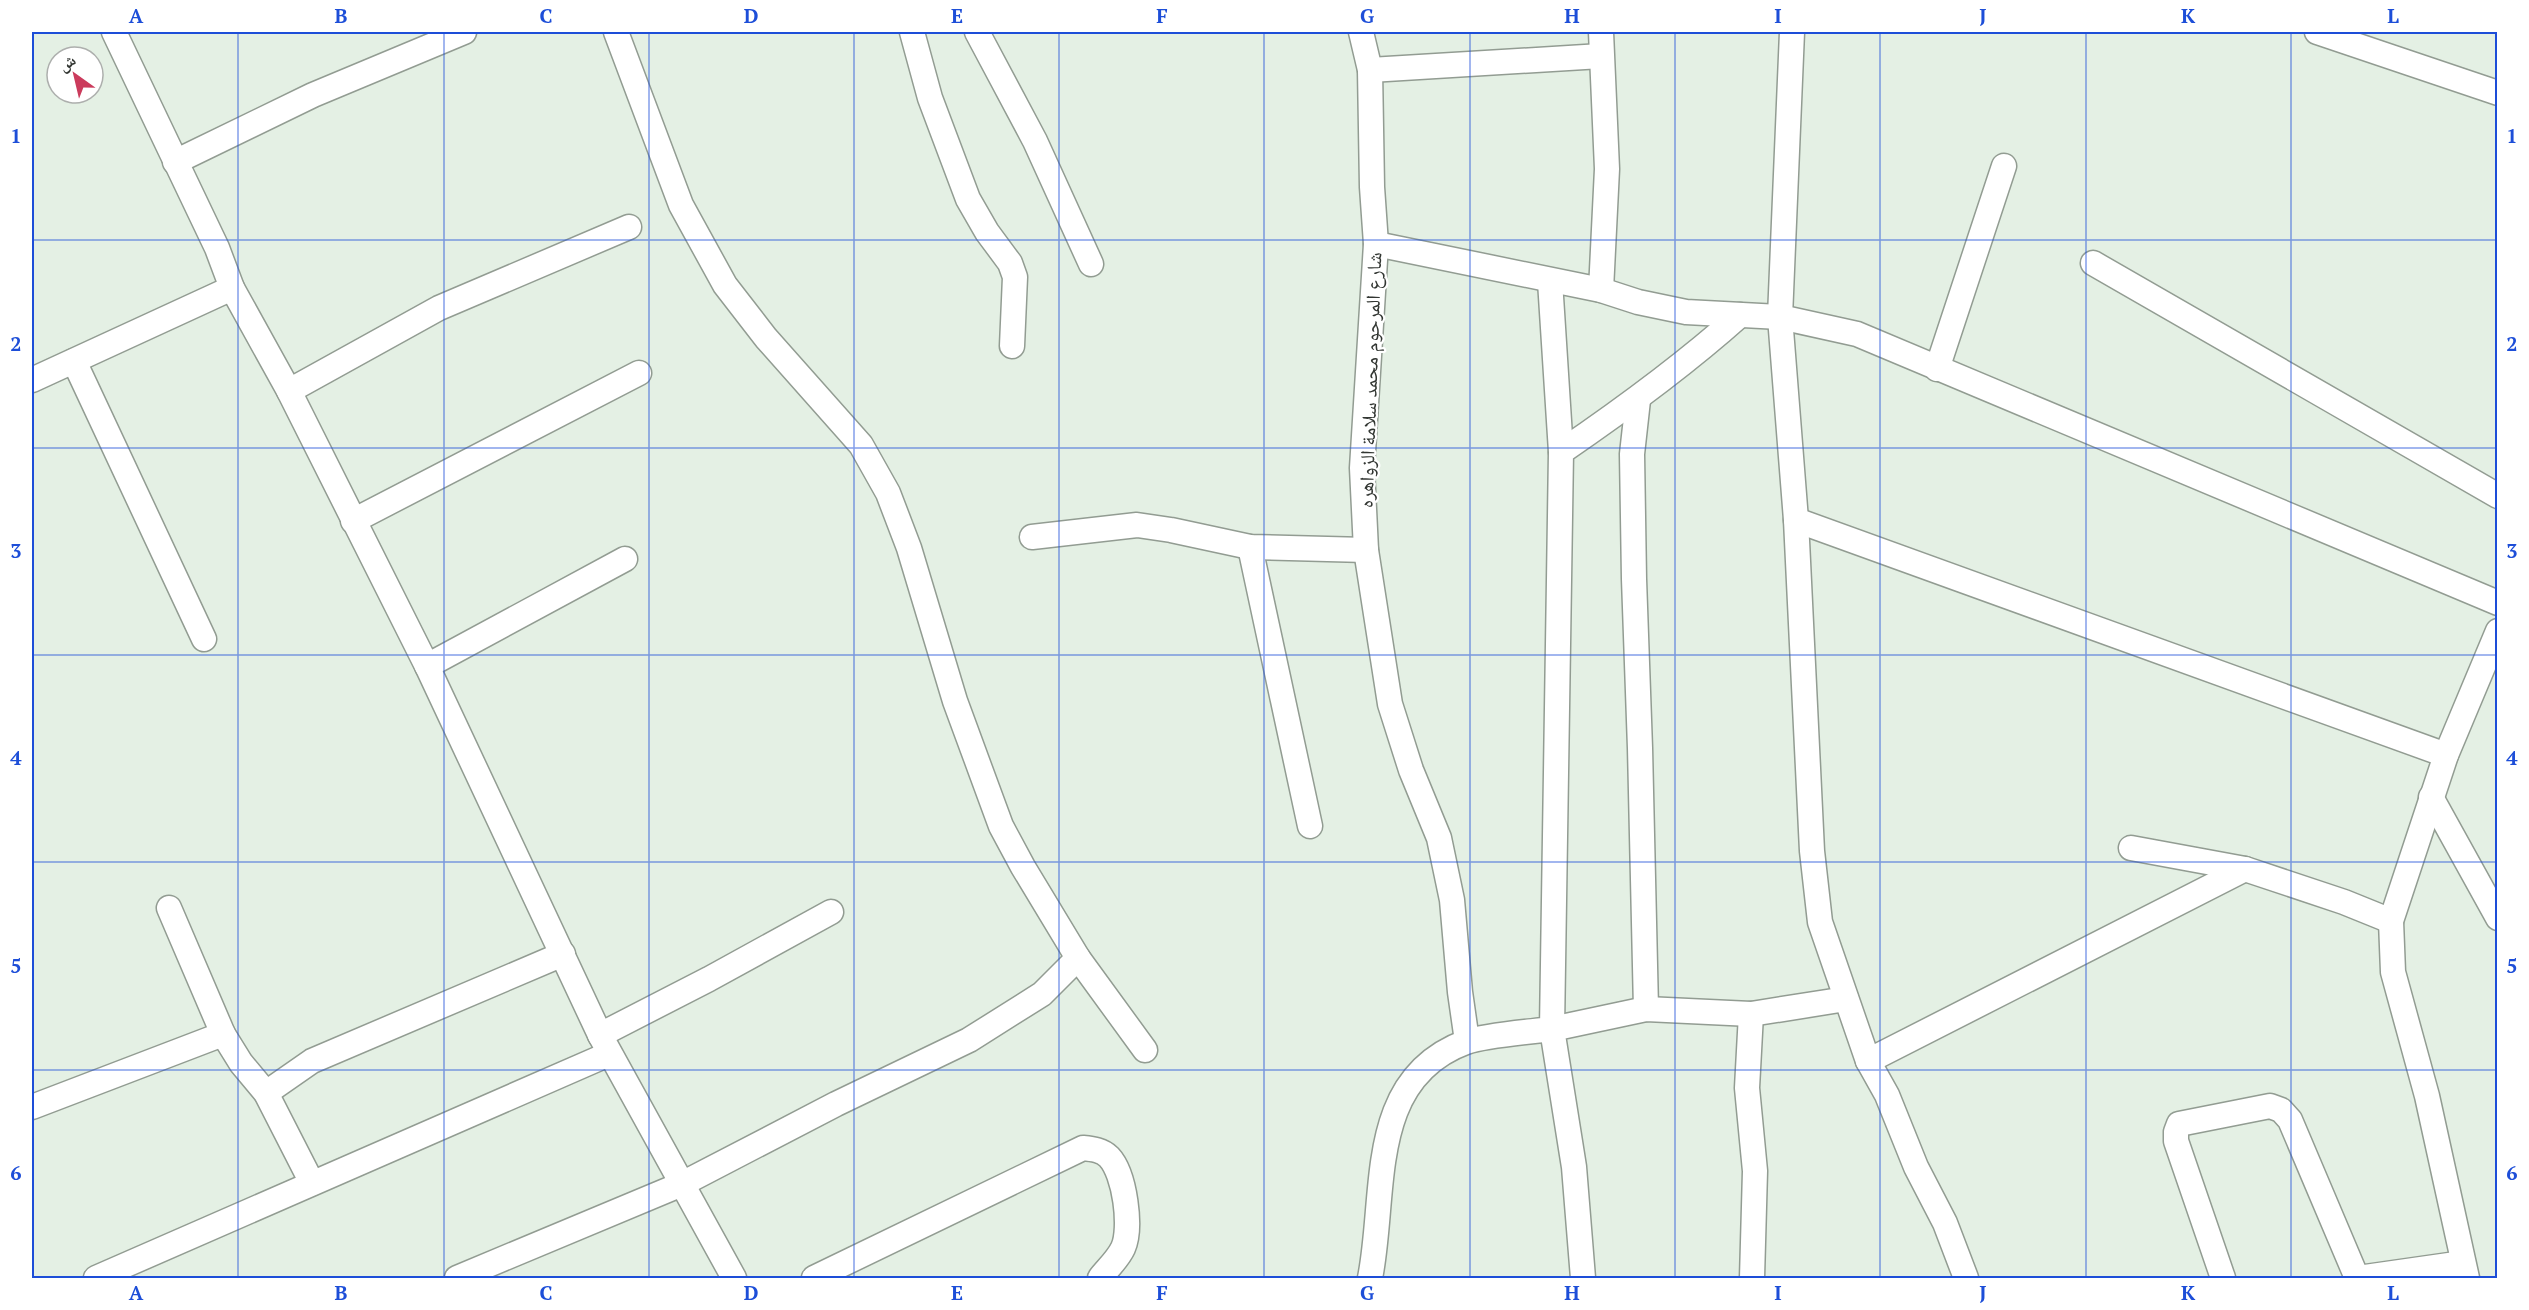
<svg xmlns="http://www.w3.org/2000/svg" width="2529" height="1310" viewBox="0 0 2529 1310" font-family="'PT Serif','Noto Naskh Arabic',serif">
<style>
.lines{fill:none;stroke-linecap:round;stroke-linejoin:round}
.minor-casing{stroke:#929c92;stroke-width:27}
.minor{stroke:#fff;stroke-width:24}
.grid{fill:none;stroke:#1d4ed8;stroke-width:1.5;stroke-opacity:0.55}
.labels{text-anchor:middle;stroke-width:4.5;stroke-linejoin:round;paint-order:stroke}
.street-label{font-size:20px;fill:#323632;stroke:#fff}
.neatline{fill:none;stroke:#1d4ed8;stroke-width:2}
.grid-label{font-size:20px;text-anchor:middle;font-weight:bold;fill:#1d4ed8}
</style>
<rect width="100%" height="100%" fill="#e4f0e4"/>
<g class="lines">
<defs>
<g id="minor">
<path d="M114 32 217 248 232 288 289 391 427 666 600 1035 734 1278"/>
<path d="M616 32 681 205 725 285 766 338 861 445 888 493 909 548 955 701 1001 826 1023 867 1078 958 1145 1050"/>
<path d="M912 32 930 98 968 199 987 232 1010 263 1015 277 1012 346"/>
<path d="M977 32 1035 141 1091 264"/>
<path d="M1361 32 1370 70 1372 187 1376 244 1362 468 1366 550 1390 704 1411 770 1439 838 1452 900 1460 992 1467 1041"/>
<path d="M1792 32 1780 317 1796 520 1812 851 1820 922 1868 1061 1887 1095 1916 1167 1945 1223 1966 1278"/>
<path d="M2317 32 2498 93"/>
<path d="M1370 70 1601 56"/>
<path d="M175 162 313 95 464 32"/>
<path d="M1376 244 1601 290 1638 302 1686 312 1780 317 1857 334 2498 603"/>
<path d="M2093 263 2498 496"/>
<path d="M1550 281 1561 452"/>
<path d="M1601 290 1607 169 1601 32"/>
<path d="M74 361 204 639"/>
<path d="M1937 369 2004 166"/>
<path d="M32 380 232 288"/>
<path d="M289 391 439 308 629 227"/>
<path d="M1638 400 1632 454 1634 579 1640 748 1646 1009"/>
<path d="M1796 520 2446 755"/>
<path d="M353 521 639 373"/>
<path d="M1032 537 1137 525 1171 530 1250 547 1366 550"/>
<path d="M1250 547 1310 826"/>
<path d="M427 666 625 559"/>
<path d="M2431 797 2498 918"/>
<path d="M2131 848 2245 869 2344 902 2391 921"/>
<path d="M169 908 223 1034 241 1063 266 1093 312 1183"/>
<path d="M1751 1014 1747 1088 1755 1171 1752 1278"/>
<path d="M600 1035 709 979 831 912"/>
<path d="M1868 1061 2245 869"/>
<path d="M266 1093 312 1061 563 954"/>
<path d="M32 1107 223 1034"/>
<path d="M96 1278 609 1054"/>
<path d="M457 1278 682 1184 836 1104 969 1040 1042 994 1078 958"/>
<path d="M814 1278 1083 1148C1093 1149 1102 1150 1109 1157 1125 1174 1132 1228 1123 1248 1118 1259 1107 1269 1100 1278"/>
<path d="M1370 1278C1387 1194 1365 1079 1466 1042 1486 1035 1529 1032 1552 1029L1561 452C1624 409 1683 366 1740 315"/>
<path d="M1583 1278 1574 1167 1552 1029 1646 1009 1751 1014 1846 999"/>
<path d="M2223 1278 2176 1141V1132L2179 1124 2270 1106 2281 1110 2290 1120 2357 1278"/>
<path d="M2358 1278 2463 1263"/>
<path d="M2467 1278 2427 1096 2393 972 2391 921 2446 755 2498 631"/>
</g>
</defs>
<use href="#minor" class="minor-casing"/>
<use href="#minor" class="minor"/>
</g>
<path class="grid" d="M238 32V1278M444 32V1278M649 32V1278M854 32V1278M1059 32V1278M1264 32V1278M1470 32V1278M1675 32V1278M1880 32V1278M2086 32V1278M2291 32V1278M32 240H2498M32 448H2498M32 655H2498M32 862H2498M32 1070H2498"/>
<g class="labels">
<g class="street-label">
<text transform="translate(1370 380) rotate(-88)" y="7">شارع المرحوم محمد سلامة الزواهره</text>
</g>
</g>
<rect width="2529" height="1310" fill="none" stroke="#ffffff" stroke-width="66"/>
<g transform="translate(75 75) rotate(326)"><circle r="28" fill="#ffffff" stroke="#adafad" stroke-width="1.5"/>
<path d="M0-4.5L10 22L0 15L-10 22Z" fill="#cb3b5c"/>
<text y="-9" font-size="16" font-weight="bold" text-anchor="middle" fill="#323632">ش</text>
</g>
<rect x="33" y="33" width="2463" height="1244" class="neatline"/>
<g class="grid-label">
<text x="136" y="23">A</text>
<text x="341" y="23">B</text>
<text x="546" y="23">C</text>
<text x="751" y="23">D</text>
<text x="957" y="23">E</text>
<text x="1162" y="23">F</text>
<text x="1367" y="23">G</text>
<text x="1572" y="23">H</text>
<text x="1778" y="23">I</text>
<text x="1983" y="23">J</text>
<text x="2188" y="23">K</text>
<text x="2393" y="23">L</text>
<text x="16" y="143">1</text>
<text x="2512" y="143">1</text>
<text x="16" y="351">2</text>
<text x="2512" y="351">2</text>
<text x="16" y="558">3</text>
<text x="2512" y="558">3</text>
<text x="16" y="765">4</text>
<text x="2512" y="765">4</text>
<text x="16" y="973">5</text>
<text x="2512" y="973">5</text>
<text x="16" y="1180">6</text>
<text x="2512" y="1180">6</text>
<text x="136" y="1300">A</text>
<text x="341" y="1300">B</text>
<text x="546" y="1300">C</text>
<text x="751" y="1300">D</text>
<text x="957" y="1300">E</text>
<text x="1162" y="1300">F</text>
<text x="1367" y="1300">G</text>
<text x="1572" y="1300">H</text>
<text x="1778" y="1300">I</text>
<text x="1983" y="1300">J</text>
<text x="2188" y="1300">K</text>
<text x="2393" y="1300">L</text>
</g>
</svg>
